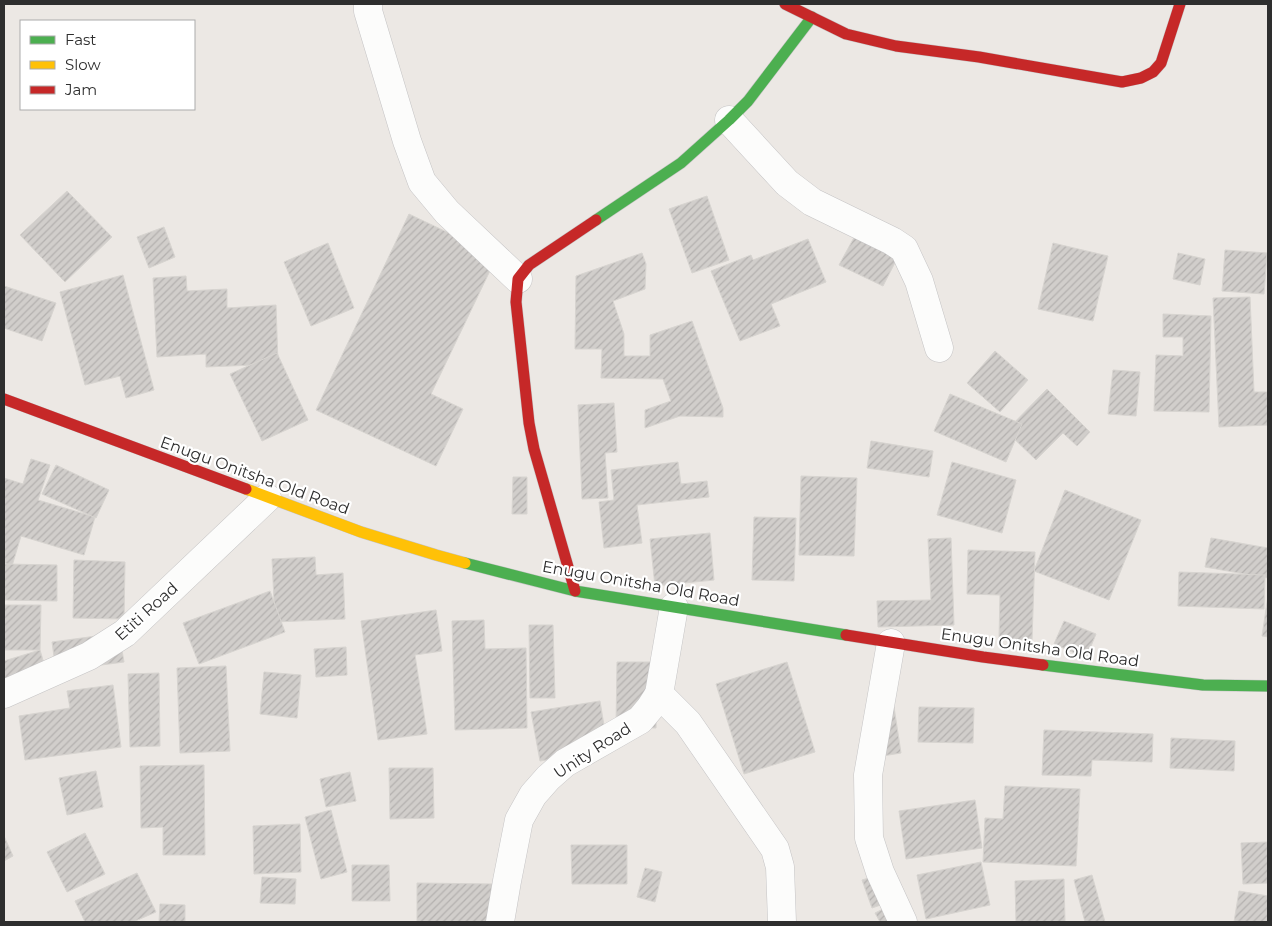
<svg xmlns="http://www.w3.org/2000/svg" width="1272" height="926" viewBox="0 0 1272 926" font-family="Montserrat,sans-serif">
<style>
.building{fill:url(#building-hatch);stroke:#d7d4d0}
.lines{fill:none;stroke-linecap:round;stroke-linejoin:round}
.street-casing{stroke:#c5c4c5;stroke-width:29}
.fast-casing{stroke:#c5c4c5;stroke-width:12}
.slow-casing{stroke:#c5c4c5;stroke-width:12}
.jam-casing{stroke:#c5c4c5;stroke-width:12}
.street{stroke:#fcfcfb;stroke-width:28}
.fast{stroke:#4caf50;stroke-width:11}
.slow{stroke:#ffc107;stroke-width:11}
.jam{stroke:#c62828;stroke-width:11}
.labels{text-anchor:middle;stroke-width:4.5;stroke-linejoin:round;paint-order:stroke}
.street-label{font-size:16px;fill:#2e2e2e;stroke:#fff}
</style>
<defs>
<pattern id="building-hatch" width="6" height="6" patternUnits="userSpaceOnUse" patternTransform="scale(1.25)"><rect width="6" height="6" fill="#d1cecb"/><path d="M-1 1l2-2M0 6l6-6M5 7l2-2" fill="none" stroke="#b4b1af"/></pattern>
</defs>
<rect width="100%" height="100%" fill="#ece8e4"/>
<g class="building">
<path d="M67 191 112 237 65 282 20 235Z"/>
<path d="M707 196 729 260 692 273 669 209Z"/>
<path d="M409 214 497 256 431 394 463 409 436 466 316 410Z"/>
<path d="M164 227 175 257 149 268 137 237Z"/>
<path d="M857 232 900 253 883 286 839 265Z"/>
<path d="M808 239 826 282 771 304 780 326 740 341 711 271 751 255 753 260Z"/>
<path d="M328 243 354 308 311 326 284 262Z"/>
<path d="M1053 243 1108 256 1093 321 1038 309Z"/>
<path d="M1225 250 1267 253 1264 294 1222 291Z"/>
<path d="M642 253 646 264 645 289 613 301 624 334V356H650V335L692 321 723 408V417L680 416 645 428V410L671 401 663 379 601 378 602 349H575L576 276Z"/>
<path d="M1178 253 1205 259 1200 285 1173 279Z"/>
<path d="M123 275 154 390 126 398 120 376 85 385 60 292Z"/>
<path d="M186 276 187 291 227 289V308L276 305 278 364 206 367V354L157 357 153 278Z"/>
<path d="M4 286 56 303 42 341 4 328Z"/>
<path d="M1250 297 1254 392H1268V425L1219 427 1213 298Z"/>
<path d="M1163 314 1211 316 1209 412 1154 411 1156 355 1183 356V337H1163Z"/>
<path d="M995 351 1028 380 1000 412 967 383Z"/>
<path d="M277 353 308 420 262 441 230 374Z"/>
<path d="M1113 370 1140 372 1136 416 1108 414Z"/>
<path d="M1047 389 1090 432 1077 446 1063 433 1036 460 1006 431Z"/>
<path d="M950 394 1022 424 1006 462 934 431Z"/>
<path d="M614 403 617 452 605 453 608 498 582 499 578 405Z"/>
<path d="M871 441 933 451 929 477 867 468Z"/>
<path d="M31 459 50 465 38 500 95 517 84 555 21 536 12 566 4 563V478L23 484Z"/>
<path d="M678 462 681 484 707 481 709 497 637 505 642 543 604 548 599 502 614 500 611 470Z"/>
<path d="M952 462 1016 480 1002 533 937 515Z"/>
<path d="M56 465 109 490 96 518 42 494Z"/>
<path d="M801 476 857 478 854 556 799 555Z"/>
<path d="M513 477H527V514H512Z"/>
<path d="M1065 490 1141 520 1109 600 1034 571Z"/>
<path d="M754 517 796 518 794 581 752 580Z"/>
<path d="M710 533 714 580 655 586 650 539Z"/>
<path d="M951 538 954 625 878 627 877 601 931 600 928 539Z"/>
<path d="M1211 538 1268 548V578L1205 567Z"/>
<path d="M968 550 1035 552 1032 640 999 639 1000 595 967 594Z"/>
<path d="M315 557 316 575 343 573 345 619 275 622 272 559Z"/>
<path d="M74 560 125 562 124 619 73 618Z"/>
<path d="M4 564 57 565V601L4 600Z"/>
<path d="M1179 572 1265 575 1264 609 1178 606Z"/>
<path d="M270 591 285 632 199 664 183 623Z"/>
<path d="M1268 596V637L1262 636Z"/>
<path d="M4 605H41L40 650H4Z"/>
<path d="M436 610 442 651 415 655 427 734 378 740 361 621Z"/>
<path d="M484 620 485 649 526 648 527 728 455 730 452 621Z"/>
<path d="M1064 621 1096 634 1086 658 1054 644Z"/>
<path d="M529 625H553L555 698H530Z"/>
<path d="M119 633 124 662 56 671 52 642Z"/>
<path d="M346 647 347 675 316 677 314 649Z"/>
<path d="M40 650 50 684 4 697V661Z"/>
<path d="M617 662H657L656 728H616Z"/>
<path d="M787 662 815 752 744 774 716 684Z"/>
<path d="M226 666 230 751 180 753 177 668Z"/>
<path d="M264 672 301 675 297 718 260 714Z"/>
<path d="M159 673 160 746 130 747 128 674Z"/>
<path d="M113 685 121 747 25 760 19 716 70 708 67 691Z"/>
<path d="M600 701 608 750 540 761 531 712Z"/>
<path d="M894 707 901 753 876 757 870 711Z"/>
<path d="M919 707 974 708 973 743 918 742Z"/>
<path d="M1044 730 1153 734 1152 762 1092 760 1091 776 1042 775Z"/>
<path d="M1171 738 1235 741 1234 771 1170 768Z"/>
<path d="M204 765 205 855H163V827L141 828 140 766Z"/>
<path d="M389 768H433L434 818 390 819Z"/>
<path d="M96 771 103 807 67 815 59 778Z"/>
<path d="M350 772 356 801 326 807 320 779Z"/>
<path d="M1005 786 1080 789 1076 866 983 862 985 818 1003 819Z"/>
<path d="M975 800 982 848 906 859 899 811Z"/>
<path d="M331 810 347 872 321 879 305 817Z"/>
<path d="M300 824 301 872 254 874 253 826Z"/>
<path d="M85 833 105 874 67 892 47 852Z"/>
<path d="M4 836 13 856 4 861Z"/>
<path d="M1268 842V883L1243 884 1241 843Z"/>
<path d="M571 845H627V884H572Z"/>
<path d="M981 862 990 905 926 919 917 875Z"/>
<path d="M352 865H389L390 901H352Z"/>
<path d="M645 868 662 872 655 902 637 897Z"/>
<path d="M137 873 156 912 133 922H85L75 901Z"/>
<path d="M882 874 892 901 872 908 862 880Z"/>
<path d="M1092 875 1105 922H1085L1074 880Z"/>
<path d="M262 877 296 879 295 904 260 903Z"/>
<path d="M1064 879 1065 922H1016L1015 881Z"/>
<path d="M417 883 492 884 491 922H417Z"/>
<path d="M1239 891 1268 896V922H1234Z"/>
<path d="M897 902 908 922H880L875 913Z"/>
<path d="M160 904 185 905V922H159Z"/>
</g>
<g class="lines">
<defs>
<g id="street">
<path d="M368 4V11L407 141 422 182 447 212 518 279"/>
<path d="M729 120 787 183 812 202 892 241 904 249 919 281 939 348"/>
<path d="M891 643 868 775 869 838 880 872 903 922"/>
<path d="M4 694 89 656 125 633 267 498"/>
<path d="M659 694 688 723 775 849 780 867 782 922"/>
<path d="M500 922 507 881 519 820 533 795 548 778 565 763 640 720 650 708 659 694 674 607"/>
</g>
<g id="fast">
<path d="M596 220 681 163 729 120 748 101 812 17"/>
<path d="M465 563 575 591 846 635"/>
<path d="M1043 665 1203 685 1268 686"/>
</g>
<path id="slow" d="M246 489 361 532 436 555 465 563"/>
<g id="jam">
<path d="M785 4 846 34 896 46 979 57 1122 82 1141 78 1153 72 1161 63 1180 4"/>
<path d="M4 399 246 489"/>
<path d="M575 591 534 449 529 423 516 302 518 279 529 265 596 220"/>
<path d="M846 635 983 657 1043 665"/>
</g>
</defs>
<use href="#street" class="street-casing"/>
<use href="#fast" class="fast-casing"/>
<use href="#slow" class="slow-casing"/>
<use href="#jam" class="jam-casing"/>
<use href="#street" class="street"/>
<use href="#fast" class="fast"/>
<use href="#slow" class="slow"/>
<use href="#jam" class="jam"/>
</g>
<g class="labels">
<g class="street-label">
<text transform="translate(255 475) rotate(20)" y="6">Enugu Onitsha Old Road</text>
<text transform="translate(641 583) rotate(10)" y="6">Enugu Onitsha Old Road</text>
<text transform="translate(146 611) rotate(-42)" y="6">Etiti Road</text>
<text transform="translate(1040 647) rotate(8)" y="6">Enugu Onitsha Old Road</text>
<text transform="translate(592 750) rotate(-33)" y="6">Unity Road</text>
</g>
</g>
<rect width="1272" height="926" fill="none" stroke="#2e2e2e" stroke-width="10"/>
<rect x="20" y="20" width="175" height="90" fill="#ffffff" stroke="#ababab"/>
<rect x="30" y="36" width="25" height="8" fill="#4caf50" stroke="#ababab"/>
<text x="65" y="45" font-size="15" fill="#2e2e2e">Fast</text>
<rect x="30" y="61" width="25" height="8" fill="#ffc107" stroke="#ababab"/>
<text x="65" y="70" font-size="15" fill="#2e2e2e">Slow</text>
<rect x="30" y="86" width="25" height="8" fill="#c62828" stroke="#ababab"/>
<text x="65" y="95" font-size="15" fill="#2e2e2e">Jam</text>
</svg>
